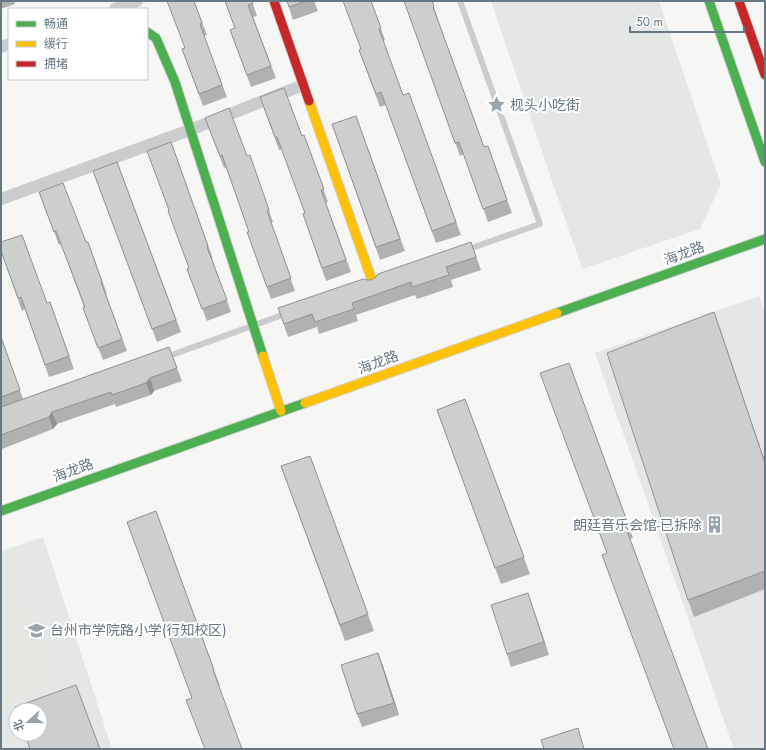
<svg xmlns="http://www.w3.org/2000/svg" width="766" height="750" viewBox="0 0 766 750" font-family="Jost,'Noto Sans SC',sans-serif">
<style>
.built{fill:#e5e6e6;fill-rule:evenodd}
.green{fill:#e5e8e2}
.lines{fill:none;stroke-linecap:round;stroke-linejoin:round}
.fast-casing{stroke:#d3d4d5;stroke-width:11}
.slow-casing{stroke:#d3d4d5;stroke-width:11}
.jam-casing{stroke:#d3d4d5;stroke-width:11}
.lane{stroke:#cbcccd;stroke-width:6}
.street{stroke:#cbcccd;stroke-width:12}
.fast{stroke:#4caf50;stroke-width:9}
.slow{stroke:#ffc107;stroke-width:9}
.jam{stroke:#c62828;stroke-width:9}
.wall{fill:#b0b2b2}
.shaded-wall{fill:#909191}
.building{fill:#cdcfcf;stroke:#909191}
.labels{text-anchor:middle;stroke-width:4;stroke-linejoin:round;paint-order:stroke}
.poi-label{font-size:14px;fill:#677884;stroke:#fff;text-anchor:start}
.street-label{font-size:14px;fill:#677884;stroke:#fff}
</style>
<rect width="100%" height="100%" fill="#f6f6f5"/>
<g class="built">
<path d="M491 1H659L721 184 700 229 582 269Z"/>
<path d="M759 296 765 313V749H734L595 353Z"/>
<path d="M43 537 112 749H1V551ZM16 710H40V734H16Z"/>
</g>
<path class="green" d="M10 603 30 613 45 639 52 672 43 691 1 705V606Z"/>
<g class="lines">
<defs>
<g id="fast">
<path d="M709 1 765 162"/>
<path d="M147 32 156 38 175 82 263 356"/>
<path d="M557 313 765 239"/>
<path d="M1 511 305 403"/>
</g>
<g id="slow">
<path d="M309 101 373 283"/>
<path d="M263 356 281 411"/>
<path d="M305 403 557 313"/>
</g>
<g id="jam">
<path d="M274 1 309 101"/>
<path d="M739 1 765 75"/>
</g>
</defs>
<use href="#fast" class="fast-casing"/>
<use href="#slow" class="slow-casing"/>
<use href="#jam" class="jam-casing"/>
<g class="lane">
<path d="M460 1 540 224 466 250"/>
<path d="M166 357 288 313"/>
</g>
<g class="street">
<path d="M115 9 137 1"/>
<path d="M1 47 9 44"/>
<path d="M1 199 190 130 303 85"/>
</g>
<use href="#fast" class="fast"/>
<use href="#slow" class="slow"/>
<use href="#jam" class="jam"/>
</g>
<g class="wall">
<path d="M1 1H14L15 4 1 9Z"/>
<path d="M194 1 207 35 204 36 227 97 203 106 182 49 185 48Z"/>
<path d="M225 1H252L257 16 253 17 276 78 251 87 230 30 235 28Z"/>
<path d="M287 1H314L318 11 293 20Z"/>
<path d="M371 1 385 40 383 41 403 95 409 93 461 235 436 243 386 105 380 107 359 50 361 49Z"/>
<path d="M404 1H432L438 19H437L484 147 488 146 512 213 488 222 464 154 460 156Z"/>
<path d="M260 97 302 136 309 148 328 202 326 203 351 272 326 281 303 214 305 213 282 149 279 150Z"/>
<path d="M356 116 405 251 380 260 332 124Z"/>
<path d="M205 118 247 156 254 168 273 222 271 223 295 291 271 299 247 232H249L226 167 224 168Z"/>
<path d="M171 142 213 259H212L231 312 207 321 187 269 189 268 169 210Z"/>
<path d="M117 162 181 332 157 342 93 171Z"/>
<path d="M39 192 86 242H88L107 294 106 295 127 351 103 360 83 308 84 307 61 244 59 245Z"/>
<path d="M471 242 481 270 451 280 453 287 417 299 415 295 356 315 358 321 319 334 317 327 288 337 278 308 367 280H371Z"/>
<path d="M1 251 47 303 50 302 74 369 49 377 25 309 22 311Z"/>
<path d="M720 328 765 462V589L694 617 688 600Z"/>
<path d="M1 337 23 399 169 347 182 381 154 391 151 395 116 407 115 404 57 424 53 429 2 449 1 447Z"/>
<path d="M569 363 633 538 630 539 607 553Z"/>
<path d="M465 399 530 574 501 584 437 410Z"/>
<path d="M310 456 374 631 345 641 281 466Z"/>
<path d="M156 511 220 686H219Z"/>
<path d="M532 605 549 655 511 667 507 654Z"/>
<path d="M378 653 399 715 362 727 357 714Z"/>
</g>
<g class="shaded-wall">
<path d="M714 312 765 462V463Z"/>
<path d="M150 378 154 391 151 395 146 383Z"/>
<path d="M52 412 57 424 53 429 49 417Z"/>
<path d="M528 593 532 605 549 655 544 642Z"/>
<path d="M378 653 383 666 399 715 394 703Z"/>
</g>
<g class="building">
<path d="M167 1H194L202 23 200 24 222 85 199 94 182 49 185 48Z"/>
<path d="M225 1H252L253 3 248 5 271 66 247 75 230 30 235 28Z"/>
<path d="M287 1H306L289 7Z"/>
<path d="M343 1H371L381 28 379 29 403 95 409 93 456 222 432 231 381 92 376 94 359 50 361 49Z"/>
<path d="M404 1H432L434 6 433 7 484 147 488 146 507 200 483 209 459 142 455 143Z"/>
<path d="M284 88 302 136 304 135 324 189 321 190 346 260 322 268 303 214 305 213 277 137H275L260 97Z"/>
<path d="M229 108 247 156 250 155 269 210 267 211 291 278 267 287 247 232H249L222 155 220 156 205 118Z"/>
<path d="M356 116 400 239 376 247 332 124Z"/>
<path d="M171 142 208 246 207 247 227 300 202 309 187 269 189 268 168 211 169 210 147 151Z"/>
<path d="M117 162 176 320 152 329 93 171Z"/>
<path d="M63 183 86 242H88L102 282H101L122 339 98 348 83 308 85 307 56 231 54 232 39 192Z"/>
<path d="M22 235 47 303 50 302 69 356 45 365 21 297 18 298 1 251V242Z"/>
<path d="M471 242 476 257 446 267 449 275 412 287 411 282 352 303 354 309 315 322 312 314 284 324 278 308 363 279 367 280H371L376 277 378 274Z"/>
<path d="M714 312 765 463V571L688 600 607 353Z"/>
<path d="M1 337 20 390 1 397Z"/>
<path d="M169 347 177 368 150 378 146 383 112 395 111 392 52 412 49 417 1 435V407Z"/>
<path d="M569 363 627 521 624 523 708 749H674L602 555 607 553 540 373Z"/>
<path d="M465 399 524 557 495 568 437 410Z"/>
<path d="M310 456 368 614 340 625 281 466Z"/>
<path d="M156 511 214 670H213L242 749H205L186 700 192 698 127 522Z"/>
<path d="M528 593 544 642 507 654 491 605Z"/>
<path d="M378 653 394 703 357 714 341 665Z"/>
<path d="M76 685 100 749H30L25 734H40V710H16L15 707Z"/>
<path d="M578 728 584 749H544L541 740Z"/>
</g>
<defs>
<symbol id="sight-bare" viewBox="-9 -9 18 18"><path d="M0-6L1.8-2.2L6-1.7L2.9 1.2L3.7 5.4L0 3.3L-3.7 5.4L-2.9 1.2L-6-1.7L-1.8-2.2Z" fill="#99a4ac" stroke="#fff" stroke-width="2.5" paint-order="stroke"/></symbol>
<symbol id="building-bare" viewBox="-9 -9 18 18"><path d="M-4-6H4V6H1V3H-1V6H-4ZM-2.5-4.3h1.7v1.8h-1.7ZM.8-4.3h1.7v1.8H.8ZM-2.5-1h1.7V.8h-1.7ZM.8-1h1.7V.8H.8Z" fill="#99a4ac" stroke="#fff" stroke-width="2.5" paint-order="stroke"/></symbol>
<symbol id="school-bare" viewBox="-9 -9 18 18"><path d="M0-5L7-2L0 1L-7-2ZM-4 1L0 2.5L4 1V4Q0 6-4 4Z" fill="#99a4ac" stroke="#fff" stroke-width="2.5" paint-order="stroke"/></symbol>
</defs>
<g fill-rule="evenodd">
<use href="#sight-bare" x="484" y="92" width="25" height="25"/>
<use href="#building-bare" x="702" y="512" width="25" height="25"/>
<use href="#school-bare" x="24" y="618" width="25" height="25"/>
</g>
<g class="labels">
<g class="poi-label">
<text x="510" y="110">枧头小吃街</text>
<text x="702" y="530" text-anchor="end">朗廷音乐会馆-已拆除</text>
<text x="50" y="635">台州市学院路小学(行知校区)</text>
</g>
<g class="street-label">
<text transform="translate(684 253) rotate(-20)" y="5">海龙路</text>
<text transform="translate(378 362) rotate(-20)" y="5">海龙路</text>
<text transform="translate(73 470) rotate(-20)" y="5">海龙路</text>
</g>
</g>
<rect width="766" height="750" fill="none" stroke="#677884" stroke-width="4"/>
<rect x="8" y="8" width="140" height="72" fill="#ffffff" stroke="#c2c9ce"/>
<rect x="16" y="21" width="20" height="6" fill="#4caf50" stroke="#c2c9ce"/>
<text x="44" y="28" font-size="12" fill="#677884">畅通</text>
<rect x="16" y="41" width="20" height="6" fill="#ffc107" stroke="#c2c9ce"/>
<text x="44" y="48" font-size="12" fill="#677884">缓行</text>
<rect x="16" y="61" width="20" height="6" fill="#c62828" stroke="#c2c9ce"/>
<text x="44" y="68" font-size="12" fill="#677884">拥堵</text>
<g transform="translate(28 722) rotate(249)"><circle r="19" fill="#ffffff" stroke="#c2c9ce"/>
<path d="M0-3L7 15L0 10L-7 15Z" fill="#99a4ac"/>
<text y="-6" font-size="11" font-weight="bold" text-anchor="middle" fill="#677884">北</text>
</g>
<path d="M630 26v6h114v-6" fill="none" stroke="#677884" stroke-width="2"/>
<text x="636" y="26" font-size="12" fill="#677884" stroke="#ffffff" stroke-width="3" paint-order="stroke">50 m</text>
</svg>
